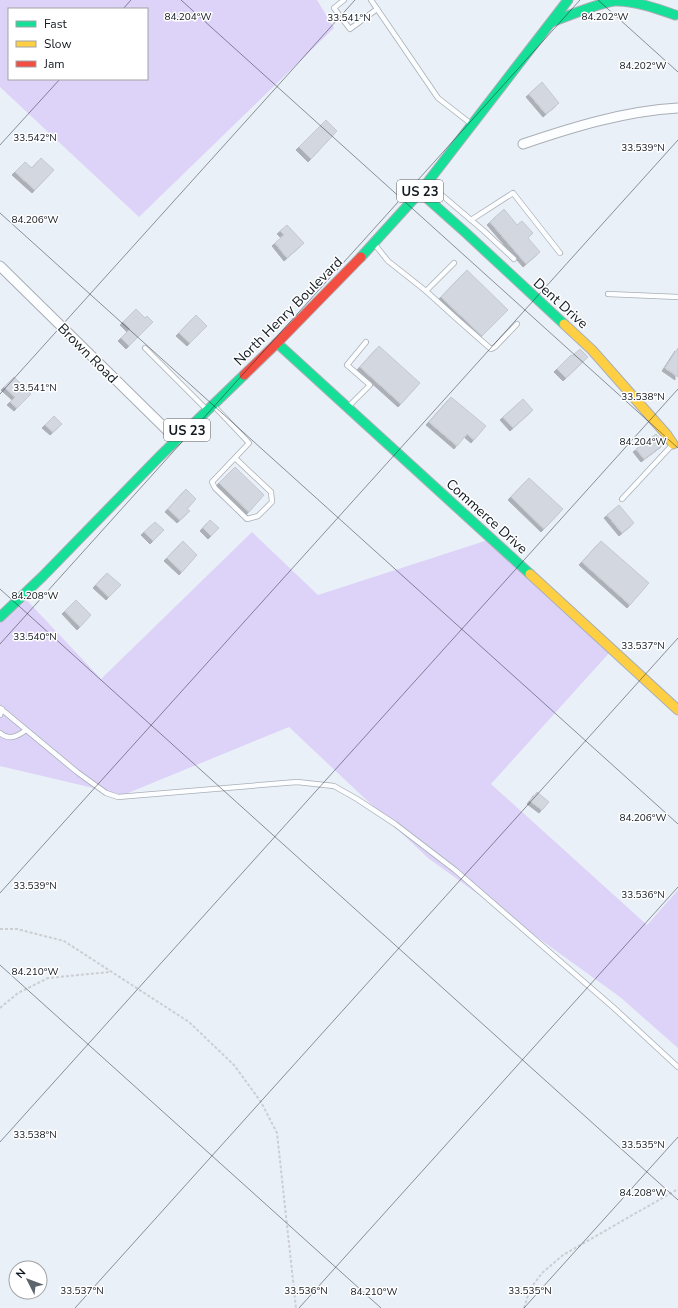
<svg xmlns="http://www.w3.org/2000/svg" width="678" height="1308" viewBox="0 0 678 1308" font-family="'Nunito Sans',sans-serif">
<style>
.green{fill:#ddd2f7;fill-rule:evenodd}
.building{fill:#d3d7e0;stroke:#c5c8d0;filter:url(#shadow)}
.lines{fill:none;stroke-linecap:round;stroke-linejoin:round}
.lane-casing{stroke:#a9afb7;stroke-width:6}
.street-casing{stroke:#a9afb7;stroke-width:11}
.fast-casing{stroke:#a9afb7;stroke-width:11}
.slow-casing{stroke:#a9afb7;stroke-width:11}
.jam-casing{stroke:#a9afb7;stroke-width:11}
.path{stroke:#ccced2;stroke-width:2;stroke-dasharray:3 2;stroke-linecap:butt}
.lane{stroke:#fcfdfe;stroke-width:4.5}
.street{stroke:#fcfdfe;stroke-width:9}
.fast{stroke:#16e098;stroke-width:9}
.slow{stroke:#ffcf43;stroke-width:9}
.jam{stroke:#f24e42;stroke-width:9}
.ticks{fill:none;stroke:#121921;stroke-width:1;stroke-opacity:0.45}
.labels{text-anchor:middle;stroke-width:3;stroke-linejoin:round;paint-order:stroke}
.shield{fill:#fff;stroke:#595e64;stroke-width:1}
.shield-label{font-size:13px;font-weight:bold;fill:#121921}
.street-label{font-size:14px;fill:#121921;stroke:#fff}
.ticks-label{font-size:10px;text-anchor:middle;fill:#121921;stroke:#fff;stroke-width:3;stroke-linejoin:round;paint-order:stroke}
</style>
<defs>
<filter id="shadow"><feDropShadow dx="-3" dy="3" stdDeviation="0" flood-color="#0004"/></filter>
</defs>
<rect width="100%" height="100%" fill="#eaf0f8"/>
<g class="green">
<path d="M0 0H317L334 28 139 217 0 87ZM9 9H147V79H9Z"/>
<path d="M252 532 318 595 491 539 610 652 491 784 647 925 678 890V1048L620 997 428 858 289 727 123 795 0 766V614L20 593 101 679Z"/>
</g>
<g class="building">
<path d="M542 82 559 103 546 114 529 94Z"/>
<path d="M326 120 337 131 311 159 299 147Z"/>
<path d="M41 158 54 170 35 190 15 172 25 162 32 168Z"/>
<path d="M504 209 517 225 522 221 533 233 528 238 540 252 526 264 490 222Z"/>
<path d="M287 225 304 243 287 258 275 243 284 235 280 231Z"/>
<path d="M467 270 508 310 482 336 441 297Z"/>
<path d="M136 309 145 318 147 316 153 322 129 346 121 338 130 329 123 322Z"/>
<path d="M196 315 207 326 190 343 179 333Z"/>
<path d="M379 346 420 383 401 404 360 367Z"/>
<path d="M678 348V377L665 368Z"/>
<path d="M580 349 588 357 566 378 557 369 571 355 572 356Z"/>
<path d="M14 377 31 394 17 408 10 402 15 397 4 387Z"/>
<path d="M451 397 486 426 474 440 467 434 457 446 429 422Z"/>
<path d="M523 399 533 410 513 428 503 417Z"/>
<path d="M54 416 62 424 53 432 45 425Z"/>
<path d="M656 434 664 444 644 459 636 449Z"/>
<path d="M235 467 264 495 249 512 219 483Z"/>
<path d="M529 478 563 509 544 529 511 497Z"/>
<path d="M186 489 196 499 187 509 190 511 180 520 168 509Z"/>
<path d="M619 505 634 523 622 533 607 515Z"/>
<path d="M210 520 219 528 211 536 203 528Z"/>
<path d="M155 522 164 530 153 541 144 532Z"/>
<path d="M183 541 197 555 182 572 167 558Z"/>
<path d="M601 541 649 583 630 605 582 562Z"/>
<path d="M107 573 121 585 109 597 96 585Z"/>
<path d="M76 600 91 615 80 627 65 611Z"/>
<path d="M537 792 549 802 542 810 530 801Z"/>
</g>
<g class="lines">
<defs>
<g id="lane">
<path d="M344 0 334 8 350 29 377 9"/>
<path d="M371 0 438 98 470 123"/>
<path d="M430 185 484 231 514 259"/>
<path d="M471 220 513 193 560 253"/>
<path d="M376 246 388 261 426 291 454 263"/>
<path d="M426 291 458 320 491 349 495 347 517 324"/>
<path d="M608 294 678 297"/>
<path d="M145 348 205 408"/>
<path d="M214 406 249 443 212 482 215 488 247 519 258 516 272 502 271 492 235 458"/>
<path d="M348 407 370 385 347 365 366 342"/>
<path d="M622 499 673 444"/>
<path d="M0 708 77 772 106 793 118 797 297 782 334 786 357 799 395 824 455 870 614 1008 678 1067"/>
<path d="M0 715 2 709"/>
<path d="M0 733C9 741 18 736 26 730"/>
</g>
<g id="street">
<path d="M523 144C573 127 625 111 678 108"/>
<path d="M0 266 177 440"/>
</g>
<g id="fast">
<path d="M552 22C570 15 596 4 614 1 633 0 658 9 675 15"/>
<path d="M420 192 466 233 564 324"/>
<path d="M361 257 420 192 568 0"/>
<path d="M277 343 530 574"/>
<path d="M0 617 43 576 160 456 244 375"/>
</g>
<g id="slow">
<path d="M564 324 592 350 667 435 673 444"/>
<path d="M530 574 678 710"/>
</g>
<path id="jam" d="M244 375 277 343 361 257"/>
</defs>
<use href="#lane" class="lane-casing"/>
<use href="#street" class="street-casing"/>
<use href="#fast" class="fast-casing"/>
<use href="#slow" class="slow-casing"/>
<use href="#jam" class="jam-casing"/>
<g class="path">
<path d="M0 929H17L64 941 189 1022 234 1065 261 1102 277 1133 296 1308"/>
<path d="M0 1008 18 993 48 978 110 972"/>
<path d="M524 1308 530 1289 542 1273 563 1255 678 1189"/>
</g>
<use href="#lane" class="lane"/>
<use href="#street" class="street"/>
<use href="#fast" class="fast"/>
<use href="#slow" class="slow"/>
<use href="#jam" class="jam"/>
</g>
<path class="ticks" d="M181 0 678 448M598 0 678 72M123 9 131 0M0 145 60 79M0 213 678 824M0 394 355 0M0 589 678 1200M0 644 580 0M0 893 678 140M0 965 381 1308M0 1142 678 389M75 1308 678 638M299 1308 678 887M524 1308 678 1137"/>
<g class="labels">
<g class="shield">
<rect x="397" y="180" width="46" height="22" rx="3"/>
<rect x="164" y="419" width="46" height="22" rx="3"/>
</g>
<g class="shield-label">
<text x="420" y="196">US 23</text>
<text x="187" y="435">US 23</text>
</g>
<g class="street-label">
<text transform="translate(561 303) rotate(42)" y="5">Dent Drive</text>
<text transform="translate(288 311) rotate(-45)" y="5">North Henry Boulevard</text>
<text transform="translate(88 353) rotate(45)" y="5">Brown Road</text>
<text transform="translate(487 516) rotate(42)" y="5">Commerce Drive</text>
</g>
</g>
<g class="ticks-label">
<text x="188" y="20">84.204°W</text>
<text x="605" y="20">84.202°W</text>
<text x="349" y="21">33.541°N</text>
<text x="643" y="69">84.202°W</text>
<text x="35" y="141">33.542°N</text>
<text x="643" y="151">33.539°N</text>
<text x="35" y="223">84.206°W</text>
<text x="35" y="391">33.541°N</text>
<text x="643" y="400">33.538°N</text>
<text x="643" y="445">84.204°W</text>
<text x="35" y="599">84.208°W</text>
<text x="35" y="640">33.540°N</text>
<text x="643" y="649">33.537°N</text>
<text x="643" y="821">84.206°W</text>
<text x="35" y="889">33.539°N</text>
<text x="643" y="898">33.536°N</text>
<text x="35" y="975">84.210°W</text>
<text x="35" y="1138">33.538°N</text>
<text x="643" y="1148">33.535°N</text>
<text x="643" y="1196">84.208°W</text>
<text x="82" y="1294">33.537°N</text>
<text x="306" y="1294">33.536°N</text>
<text x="530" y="1294">33.535°N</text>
<text x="374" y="1295">84.210°W</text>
</g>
<rect x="8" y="8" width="140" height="72" fill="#ffffff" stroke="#a0a3a6"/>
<rect x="16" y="21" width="20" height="6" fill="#16e098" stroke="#a0a3a6"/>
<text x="44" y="28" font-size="12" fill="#121921">Fast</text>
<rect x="16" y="41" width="20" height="6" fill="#ffcf43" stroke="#a0a3a6"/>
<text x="44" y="48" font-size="12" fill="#121921">Slow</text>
<rect x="16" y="61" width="20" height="6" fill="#f24e42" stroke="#a0a3a6"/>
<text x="44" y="68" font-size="12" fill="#121921">Jam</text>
<g transform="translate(28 1280) rotate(312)"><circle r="19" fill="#ffffff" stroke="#a0a3a6"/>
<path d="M0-3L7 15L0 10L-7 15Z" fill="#5e646c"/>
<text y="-6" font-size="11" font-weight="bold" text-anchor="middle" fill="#121921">N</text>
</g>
</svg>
